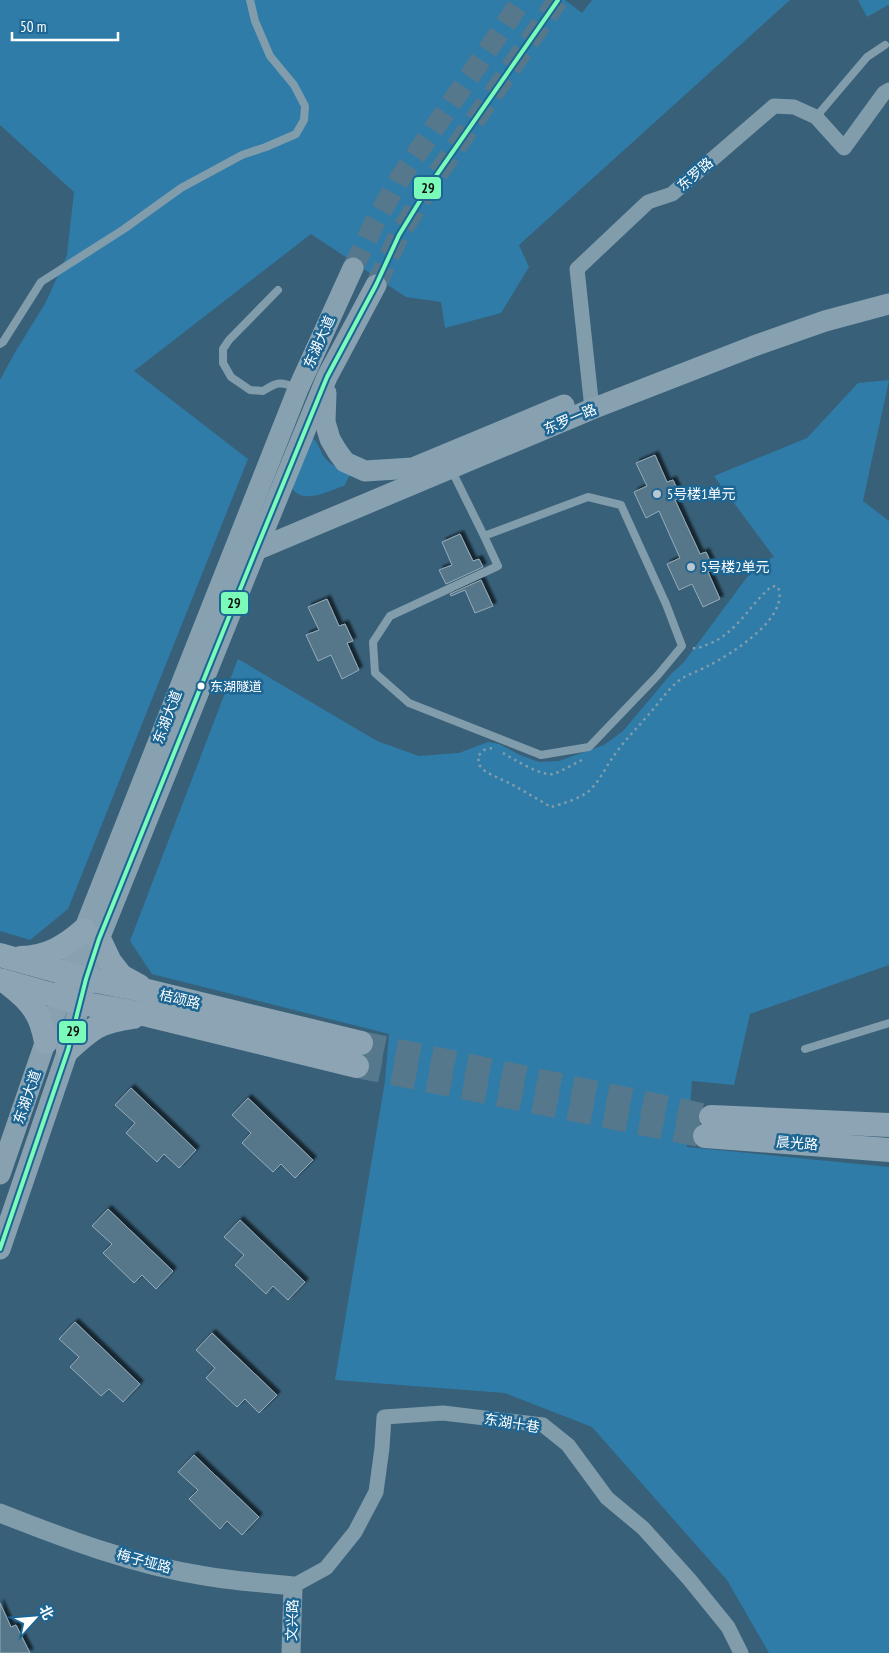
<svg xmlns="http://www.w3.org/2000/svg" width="889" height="1653" viewBox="0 0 889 1653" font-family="'PT Sans Narrow','Noto Sans SC',sans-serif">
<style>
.green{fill:#2f7ca8}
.building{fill:#56768a;stroke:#96acb9;filter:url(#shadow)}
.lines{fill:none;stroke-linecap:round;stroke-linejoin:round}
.secondary-tunnel{stroke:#56788d;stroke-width:21;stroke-dasharray:21 11;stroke-linecap:butt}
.primary-tunnel{stroke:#56788d;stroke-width:24;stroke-dasharray:24 12;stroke-linecap:butt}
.path{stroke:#819cab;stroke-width:2.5;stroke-dasharray:2.5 4;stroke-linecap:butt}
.service{stroke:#819cab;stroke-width:8}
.minor{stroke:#819cab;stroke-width:15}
.tertiary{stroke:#819cab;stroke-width:19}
.secondary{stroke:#88a1b0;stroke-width:21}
.primary{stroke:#8ca4b3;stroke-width:24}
.bus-1-casing{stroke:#1d6694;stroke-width:8}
.bus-1{stroke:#7afbb9;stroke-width:4}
.poi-dot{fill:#b9c7d0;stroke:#1d6694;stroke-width:2}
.bus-dot{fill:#fff;stroke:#1d6694;stroke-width:2}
.labels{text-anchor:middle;stroke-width:5;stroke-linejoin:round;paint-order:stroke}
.bus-label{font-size:13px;fill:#fff;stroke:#1d6694;text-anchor:start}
.street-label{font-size:14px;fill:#fff;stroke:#1d6694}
.poi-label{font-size:14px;fill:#fff;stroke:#1d6694;text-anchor:start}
.line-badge{stroke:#1d6694;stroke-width:2}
.pale-badge-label{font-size:14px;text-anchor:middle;font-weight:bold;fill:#111}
</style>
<defs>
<filter id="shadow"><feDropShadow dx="3.5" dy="-3.5" stdDeviation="1" flood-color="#0009"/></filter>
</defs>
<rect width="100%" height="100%" fill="#386079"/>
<g class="green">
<path d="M0 0H565L582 13 592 0H790L519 245 529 267 501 313 445 328 441 302 406 297 311 234 134 371 248 459 68 909 30 940 0 931V380L14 354 46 302 67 255 74 192 0 125Z"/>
<path d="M858 0H889V6L888 5 867 17Z"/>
<path d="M889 380 863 501 889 521V965L750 1014 734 1085 692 1081 687 1147 889 1167V1653H769L727 1580 592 1427 505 1393 335 1380 385 1081 389 1034 152 974 130 941 238 659 377 741 419 756 459 753 488 742 499 744 520 755 539 762 559 761 604 745 623 731 671 674 684 662 756 565 774 557 714 476 807 438 858 383Z"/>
<path d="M309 436C320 442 318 450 326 459 332 466 342 470 350 475L344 486C327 491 303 506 291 487Z"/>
</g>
<g class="building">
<path d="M655 455 667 482 673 480 681 497 675 500 700 554 706 552 714 569 708 572 720 599 703 607 692 584 679 590 667 564 680 558 659 511 646 518 634 492 647 486 636 463Z"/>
<path d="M460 534 473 561 479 559 483 567 446 584 439 570 452 565 442 542Z"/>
<path d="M481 580 493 606 475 613 465 590 451 596 450 594Z"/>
<path d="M327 599 339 626 345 624 353 641 347 643 359 670 342 679 331 655 318 661 306 635 319 630 308 607Z"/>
<path d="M131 1088 196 1150 179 1168 164 1154 157 1162 126 1133 135 1123 115 1105Z"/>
<path d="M248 1098 313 1160 295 1178 281 1164 273 1172 242 1143 251 1133 232 1115Z"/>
<path d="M108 1209 173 1271 156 1289 142 1275 134 1283 103 1253 112 1244 92 1226Z"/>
<path d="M240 1220 305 1282 288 1300 273 1286 266 1294 235 1265 244 1255 224 1237Z"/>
<path d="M75 1322 140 1384 123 1402 109 1389 101 1396 70 1367 79 1357 59 1339Z"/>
<path d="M212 1333 277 1395 259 1413 245 1399 237 1407 206 1378 215 1368 196 1350Z"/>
<path d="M194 1455 259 1517 242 1535 227 1521 220 1529 189 1499 198 1490 178 1472Z"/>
<path d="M0 1603 11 1627 16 1625 30 1653H0Z"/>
</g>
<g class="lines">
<g class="secondary-tunnel">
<path d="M353 268 375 222 400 178 522 0"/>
<path d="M376 285 399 235 429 186 558 0"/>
</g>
<g class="primary-tunnel">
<path d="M361 1043 711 1117"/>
<path d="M357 1066 705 1136"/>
</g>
<g class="path">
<path d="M492 748 484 750 478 756 479 765 486 772 513 785 551 807C562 804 581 798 589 791 599 782 604 770 611 760 622 743 637 728 650 713 658 704 666 692 675 684 684 675 697 672 708 666 731 654 790 618 778 587L772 586C750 604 738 632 709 644 703 646 698 649 691 648"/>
<path d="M503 753C513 759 543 777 553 774 563 771 573 764 582 760"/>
</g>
<g class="service">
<path d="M816 117 867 57 885 45"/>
<path d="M278 290 229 340 223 349V363L231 377 250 390 263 391C277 382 281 381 296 388"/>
<path d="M0 344 3 342 41 282 124 229 181 188 242 155 266 147 296 134 304 120 305 106 294 85 270 56 255 21 250 0"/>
<path d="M451 469 484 536 498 566 390 616 373 642 375 673 409 703 541 755 589 747 658 675 682 646 666 604 621 505 588 497 484 536"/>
<path d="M805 1049 889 1023"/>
</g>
<g class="minor">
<path d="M592 409 577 269 648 202 672 194 774 106 794 107 816 117 844 148 884 93 889 90"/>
<path d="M293 1586 326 1568 355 1532 376 1492 382 1448 384 1417 443 1413 543 1425 568 1445 607 1498 643 1528 689 1579 728 1627 741 1653"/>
</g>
<path class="tertiary" d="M0 1513C66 1539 134 1565 205 1576 234 1581 264 1583 293 1586L291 1653"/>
<g class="secondary">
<path d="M326 393 325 422 330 439 337 451 345 462 365 471 413 468 564 405"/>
<path d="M256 550 592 409 754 346 825 321 889 304"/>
<path d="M0 1174 84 930 298 389 353 268"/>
<path d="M0 1249 68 1050 86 979 99 939 256 550 327 377 376 285"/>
</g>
<g class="primary">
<path d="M99 939 110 962 121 976 139 986"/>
<path d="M0 955 86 979 147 991 361 1043"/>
<path d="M21 958C47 957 65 947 84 930"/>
<path d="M0 980 81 1003 148 1015 357 1066"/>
<path d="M10 985C32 1002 41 1014 46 1042"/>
<path d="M68 1050C93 1027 99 1022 133 1017"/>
<path d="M711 1117 889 1125"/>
<path d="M705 1136 889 1150"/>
</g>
<defs>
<path id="bus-1" d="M0 1249 68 1050 86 979 99 939 256 550 327 377 376 285 399 235 429 186 558 0"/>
</defs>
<use href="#bus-1" class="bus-1-casing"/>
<use href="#bus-1" class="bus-1"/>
</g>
<g class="poi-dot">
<circle cx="657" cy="494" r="5"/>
<circle cx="691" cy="567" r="5"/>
</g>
<circle class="bus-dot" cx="201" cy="686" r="4.5"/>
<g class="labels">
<g class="bus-label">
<text x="210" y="691">东湖隧道</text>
</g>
<g class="street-label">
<text transform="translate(695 174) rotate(-41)" y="5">东罗路</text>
<text transform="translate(319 342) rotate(-66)" y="5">东湖大道</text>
<text transform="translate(570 419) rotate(-23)" y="5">东罗一路</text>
<text transform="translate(167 717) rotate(-69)" y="5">东湖大道</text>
<text transform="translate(180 999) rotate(14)" y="5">桔颂路</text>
<text transform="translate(27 1097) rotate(-71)" y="5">东湖大道</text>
<text transform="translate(797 1143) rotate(4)" y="5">晨光路</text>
<text transform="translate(512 1423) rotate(9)" y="5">东湖十巷</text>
<text transform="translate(144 1561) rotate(15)" y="5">梅子垭路</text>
<text transform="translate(292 1620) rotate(-88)" y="5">文兴路</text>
</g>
<g class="poi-label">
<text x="667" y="499">5号楼1单元</text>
<text x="701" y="572">5号楼2单元</text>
</g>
</g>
<g class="line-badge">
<rect x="413" y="176" width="29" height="24" rx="5" fill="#7afbb9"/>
<rect x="220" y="591" width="29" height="24" rx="5" fill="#7afbb9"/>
<rect x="58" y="1020" width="29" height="24" rx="5" fill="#7afbb9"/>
</g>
<g class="pale-badge-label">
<text x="428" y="193">29</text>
<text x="234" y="608">29</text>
<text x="73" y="1036">29</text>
</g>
<g transform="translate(35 1618) rotate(64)" stroke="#1d6694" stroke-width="4" paint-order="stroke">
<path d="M0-4L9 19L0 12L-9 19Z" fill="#ffffff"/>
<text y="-8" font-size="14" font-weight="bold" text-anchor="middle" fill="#ffffff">北</text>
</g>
<path d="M12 32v8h106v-8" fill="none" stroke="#ffffff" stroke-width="2.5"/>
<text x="20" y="32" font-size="15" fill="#ffffff" stroke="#1d6694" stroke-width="4" paint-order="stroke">50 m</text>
</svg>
